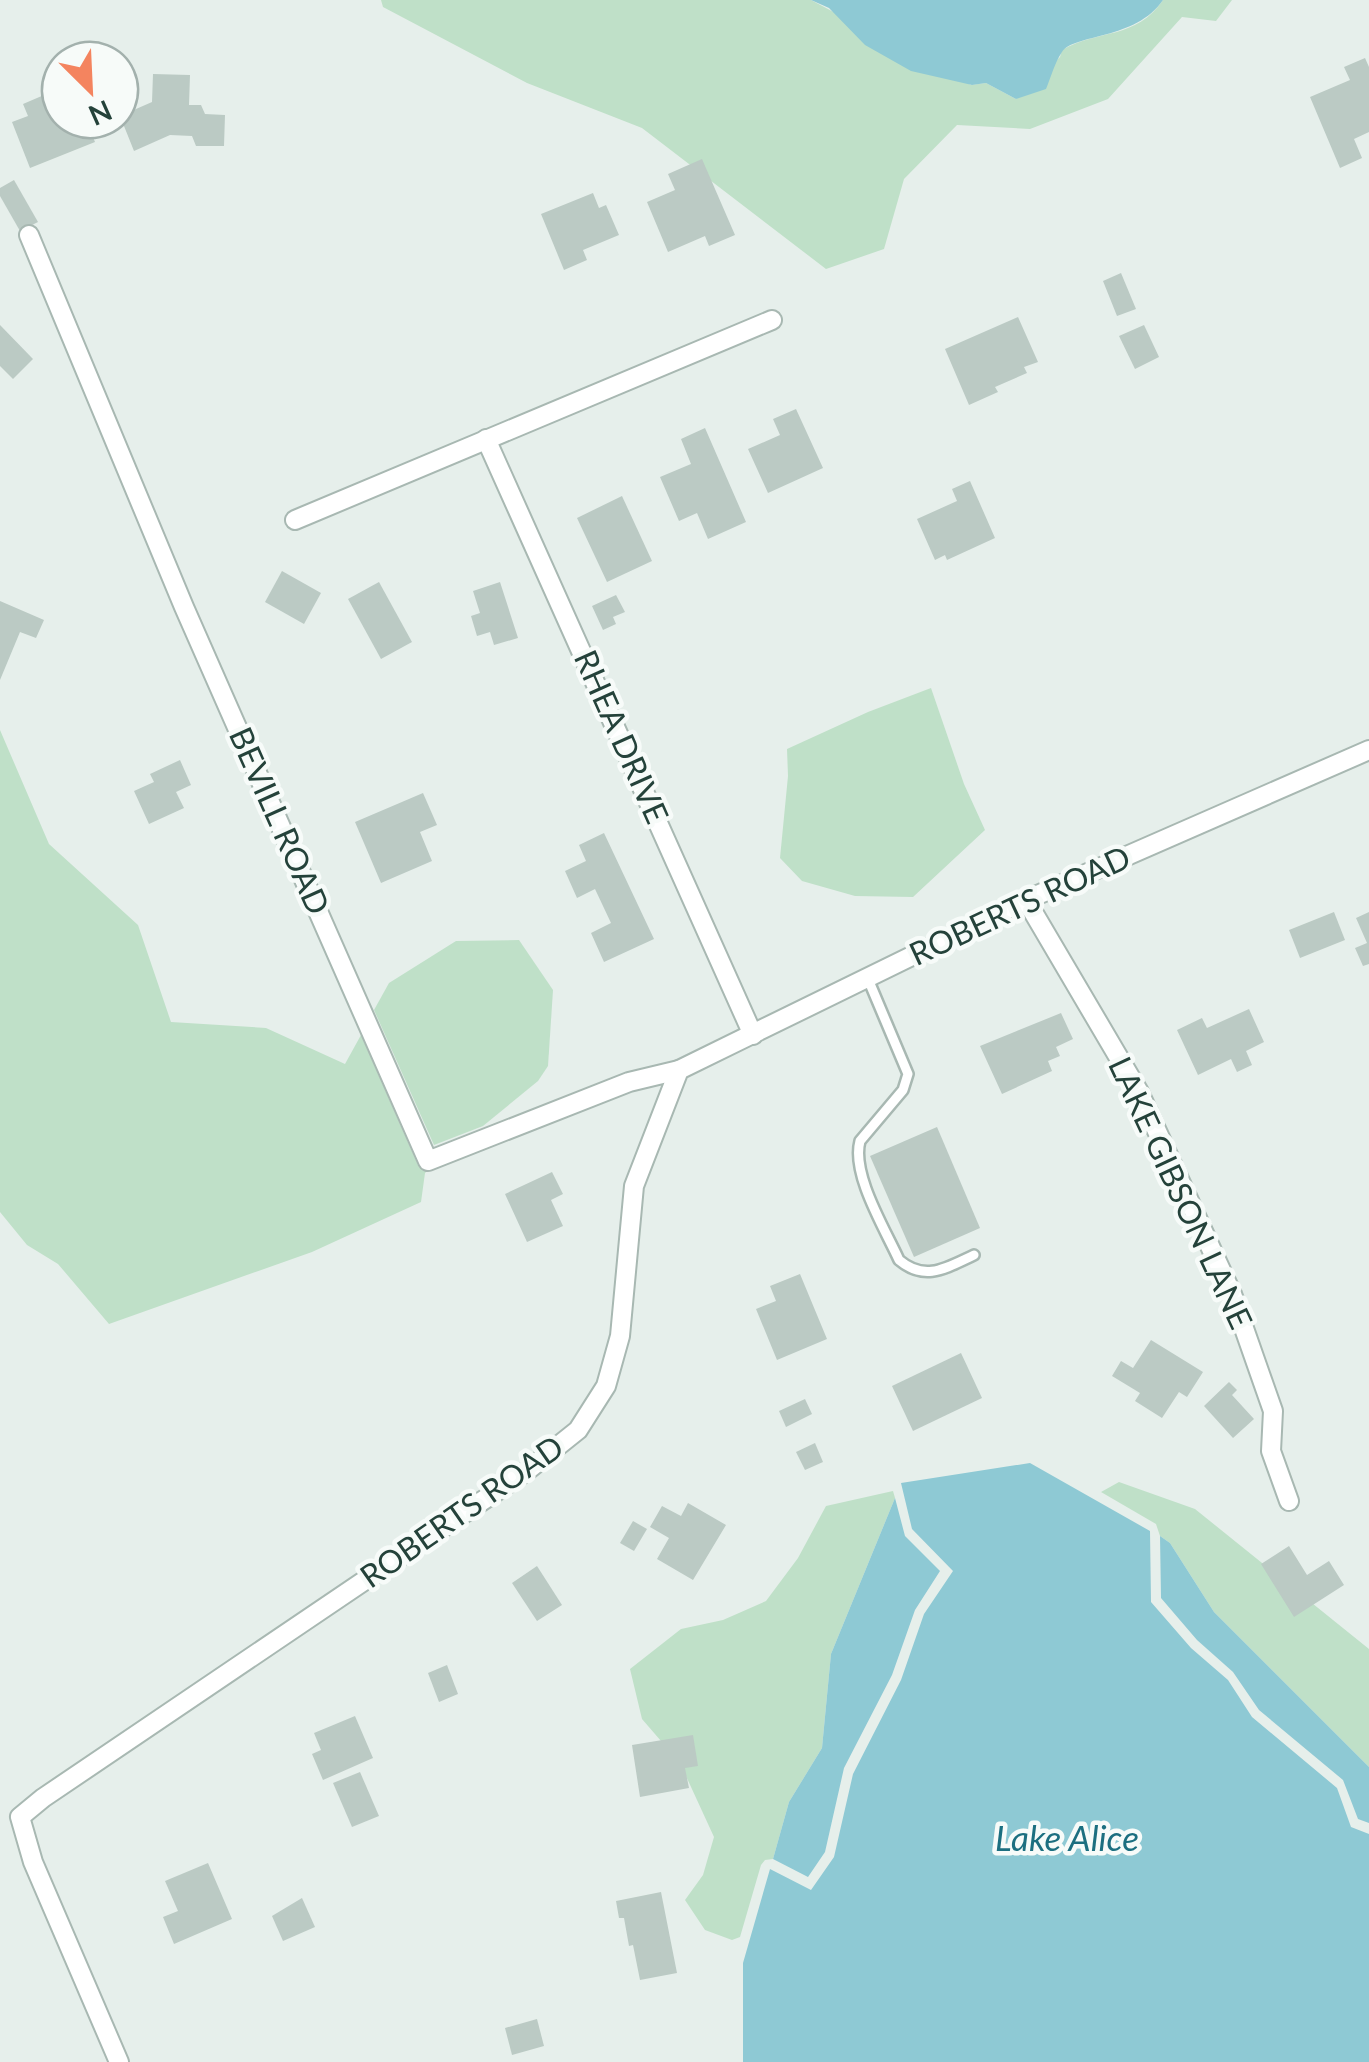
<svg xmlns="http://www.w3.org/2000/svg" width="1369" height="2062" viewBox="0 0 1369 2062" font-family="Lato,sans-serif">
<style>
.green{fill:#bfe0c8}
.water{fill:#8ec9d4}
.building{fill:#bbcac4}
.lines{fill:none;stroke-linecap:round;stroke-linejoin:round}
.lane-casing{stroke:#a8b8b2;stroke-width:14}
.street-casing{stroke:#a8b8b2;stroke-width:22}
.lane{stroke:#fff;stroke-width:9}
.street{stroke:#fff;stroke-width:18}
.labels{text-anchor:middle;stroke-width:9;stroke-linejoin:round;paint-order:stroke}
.street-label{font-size:32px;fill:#24423a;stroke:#f7fbf9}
.water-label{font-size:35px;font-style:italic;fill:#1c6f80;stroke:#f7fbf9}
</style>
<rect width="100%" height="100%" fill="#e6efeb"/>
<g class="green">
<path d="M381 0H811L971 85 986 83 1016 99 1060 57 1062 50C1098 29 1136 40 1163 0H1232L1216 21 1182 17 1108 99 1030 129 957 125 904 179 884 249 826 269 642 128 527 83 383 7Z"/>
<path d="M931 688 964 784 985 830 913 897 855 896 802 881 780 858 788 776 787 749 868 712Z"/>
<path d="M0 730 49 844 138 925 171 1022 266 1028 345 1064 361 1035 418 1165 428 1170 425 1173 421 1202 312 1252 109 1324 58 1264 27 1245 0 1212Z"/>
<path d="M519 940 553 990 548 1066 538 1081 483 1126 434 1145 374 1010 389 983 456 941Z"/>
<path d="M1119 1482 1195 1509 1369 1649V1767L1214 1612 1170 1543 1160 1536 1156 1524 1101 1492Z"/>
<path d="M893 1491 895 1498 831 1654 822 1748 789 1802 773 1859 765 1860 761 1865 740 1937 732 1940 705 1930 685 1900 703 1875 714 1837 680 1763 642 1719 630 1669 681 1629 723 1620 766 1601 798 1558 826 1506Z"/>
</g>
<g class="water">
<path d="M811 0H1163C1136 40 1073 34 1062 52 1055 62 1051 77 1046 89L1016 99 986 83 972 85 911 71 865 45 829 8Z"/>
<path d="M1030 1463 1150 1531 1151 1602 1191 1648 1228 1680 1252 1717 1337 1788 1351 1827 1369 1834V2062H743V1963L770 1869 811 1890 834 1857 853 1774 901 1680 924 1614 953 1571 912 1529 901 1483Z"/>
<path d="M895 1498 905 1536 940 1571 915 1610 892 1675 844 1768 825 1852 808 1877 773 1859 789 1802 822 1748 831 1654Z"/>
<path d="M1160 1536 1170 1543 1214 1612 1369 1767V1823L1358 1819 1343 1780 1259 1710 1233 1672 1197 1640 1161 1598Z"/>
</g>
<g class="building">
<path d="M1365 58 1369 67V132L1354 139 1362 158 1340 168 1310 97 1350 80 1344 67Z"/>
<path d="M153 74 190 75 189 105H201L205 114 225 115 224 146H196L192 136 170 135 134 151 120 116 152 102Z"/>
<path d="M44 95 49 107 60 103V120H86L95 142 30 168 12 122 28 116 23 104Z"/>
<path d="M702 159 735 235 709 246 705 236 668 252 647 202 675 190 668 174Z"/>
<path d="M14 180 38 222 20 231 0 196V188Z"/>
<path d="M593 193 599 208 606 205 619 235 583 250 587 260 564 270 541 214Z"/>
<path d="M1121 273 1136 309 1117 316 1103 281Z"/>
<path d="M1018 317 1038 362 1024 367 1027 373 995 387 998 392 969 405 945 349Z"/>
<path d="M0 325 33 359 13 379 0 366Z"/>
<path d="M1144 325 1159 357 1135 369 1119 336Z"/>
<path d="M796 409 823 468 768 493 748 449 780 435 773 419Z"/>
<path d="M705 428 746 522 708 539 697 513 679 521 660 477 691 464 681 439Z"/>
<path d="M970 481 995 538 947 560 945 555 935 560 917 519 957 501 952 489Z"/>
<path d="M622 496 652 561 607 582 577 518Z"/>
<path d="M282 571 321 593 304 624 265 602Z"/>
<path d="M379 582 412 642 381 659 348 599Z"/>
<path d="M500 582 518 638 494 645 490 632 477 636 471 616 480 613 473 591Z"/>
<path d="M616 595 625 612 613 617 616 624 603 630 592 606Z"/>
<path d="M0 601 44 620 36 638 20 632 0 680Z"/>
<path d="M180 760 191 785 176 792 184 808 149 824 134 791 154 782 150 774Z"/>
<path d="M423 793 437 825 420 832 432 861 381 883 355 822Z"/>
<path d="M604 833 654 939 604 962 591 933 611 923 595 889 577 898 565 871 586 861 579 845Z"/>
<path d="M1334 912 1345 940 1300 958 1289 930Z"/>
<path d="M1369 912V964L1363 966 1355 948 1367 943 1356 918Z"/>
<path d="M1249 1009 1264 1042 1246 1051 1252 1065 1237 1072 1231 1059 1198 1075 1177 1030 1202 1018 1207 1028Z"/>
<path d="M1061 1013 1073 1039 1056 1047 1060 1056 1048 1061 1052 1071 1002 1094 980 1046Z"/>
<path d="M937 1127 980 1228 914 1257 870 1156Z"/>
<path d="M552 1172 563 1194 551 1200 563 1226 527 1242 505 1194Z"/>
<path d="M800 1274 827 1339 777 1360 756 1309 776 1301 770 1286Z"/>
<path d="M1151 1340 1203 1372 1187 1397 1179 1392 1162 1418 1135 1401 1140 1393 1112 1376 1121 1361 1133 1368Z"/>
<path d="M961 1353 982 1398 913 1431 892 1386Z"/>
<path d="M1229 1382 1237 1390 1232 1395 1254 1419 1233 1438 1204 1406Z"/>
<path d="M805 1399 812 1414 786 1427 779 1411Z"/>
<path d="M815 1443 823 1462 805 1470 796 1452Z"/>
<path d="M688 1503 726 1525 693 1580 657 1559 669 1538 650 1527 662 1506 681 1516Z"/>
<path d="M633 1521 647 1529 634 1551 620 1543Z"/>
<path d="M1289 1546 1307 1575 1329 1561 1344 1585 1294 1617 1261 1564Z"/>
<path d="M537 1566 562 1605 537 1621 512 1583Z"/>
<path d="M447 1665 458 1694 439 1702 428 1673Z"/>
<path d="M355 1716 373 1758 323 1780 312 1754 321 1750 314 1733Z"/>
<path d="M693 1735 698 1766 685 1768 689 1788 640 1797 632 1745Z"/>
<path d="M360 1772 379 1816 352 1827 333 1783Z"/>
<path d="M208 1863 232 1919 174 1944 163 1917 178 1911 165 1881Z"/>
<path d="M661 1892 677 1973 640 1980 633 1945 629 1946 624 1918H619L616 1901Z"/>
<path d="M302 1898 315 1927 283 1941 272 1916Z"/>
<path d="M537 2019 544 2046 512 2055 505 2028Z"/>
</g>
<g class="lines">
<defs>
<path id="lane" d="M868 979 908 1074 903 1090 860 1141C851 1174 885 1229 899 1260 925 1282 946 1268 974 1255"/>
<g id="street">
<path d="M29 235 184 607 428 1161 629 1082 679 1070"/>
<path d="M486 439 753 1035"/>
<path d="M295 520 772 320"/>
<path d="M1026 900 1139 1092 1232 1294 1273 1411 1271 1451 1289 1501"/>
<path d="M119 2062 33 1862 20 1817 43 1798 528 1470 578 1430 606 1386 620 1336 634 1186 679 1070 1026 900 1369 750"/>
</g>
</defs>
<use href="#lane" class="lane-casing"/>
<use href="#street" class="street-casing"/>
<use href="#lane" class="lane"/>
<use href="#street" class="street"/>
</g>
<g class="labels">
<g class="street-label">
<text transform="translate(621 737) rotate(66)" y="11">RHEA DRIVE</text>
<text transform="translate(279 821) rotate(66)" y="11">BEVILL ROAD</text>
<text transform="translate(1020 906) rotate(-25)" y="11">ROBERTS ROAD</text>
<text transform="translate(1180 1193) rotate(65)" y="11">LAKE GIBSON LANE</text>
<text transform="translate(462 1512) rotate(-35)" y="11">ROBERTS ROAD</text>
</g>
<g class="water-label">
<text x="1067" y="1851">Lake Alice</text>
</g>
</g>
<g transform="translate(90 90) rotate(156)"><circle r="48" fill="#f7fbf9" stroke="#a3b1ad" stroke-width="2.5"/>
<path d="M0-8L18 38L0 25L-18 38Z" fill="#f4845f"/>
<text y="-15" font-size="28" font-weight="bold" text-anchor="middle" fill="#24423a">N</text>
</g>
</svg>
